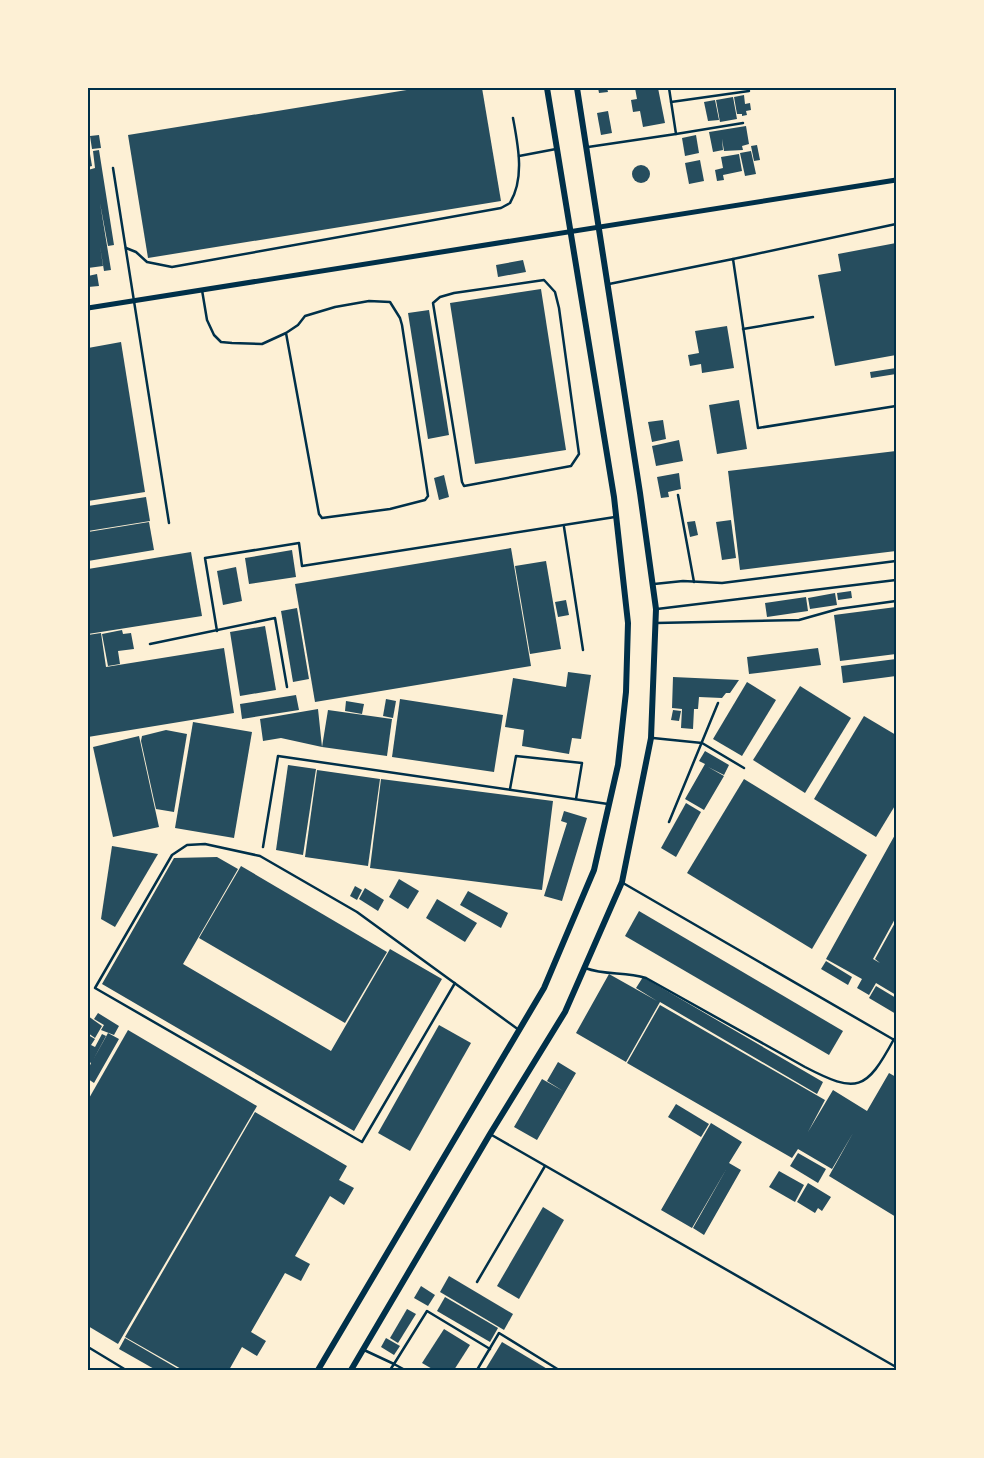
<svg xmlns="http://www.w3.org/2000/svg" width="984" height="1458" viewBox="0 0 984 1458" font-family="'Times New Roman',serif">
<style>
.building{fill:#264d5e}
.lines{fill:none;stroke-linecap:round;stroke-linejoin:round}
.service{stroke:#003049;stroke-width:2.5}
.minor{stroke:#003049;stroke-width:5}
.tertiary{stroke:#003049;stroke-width:6}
.neatline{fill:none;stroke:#003049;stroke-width:2}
</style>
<rect width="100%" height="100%" fill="#fdf0d5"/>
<g class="building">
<path d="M419 88H482L501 201 148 258 128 135Z"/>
<path d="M598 88H607L608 92 599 93Z"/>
<path d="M635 88H658L665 123 643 127 640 111 633 112 631 100 637 99Z"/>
<path d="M744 95 745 104 750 103 751 110 746 111 747 115 742 116V114H737L734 97Z"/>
<path d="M733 97 737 119 720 122 716 100Z"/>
<path d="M715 100 719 120 708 121 704 102Z"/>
<path d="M608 111 612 133 601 135 597 113Z"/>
<path d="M746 126 749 144 742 146 743 150 724 151 722 139 723 150 713 152 709 132Z"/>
<path d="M99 135 101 148 92 149 90 136Z"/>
<path d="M696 135 699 153 685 156 682 138Z"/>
<path d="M88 142 92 166 88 167Z"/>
<path d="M757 145 760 160 754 161 751 146Z"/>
<path d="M99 150 114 245 108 246 100 203 111 270 104 271 100 246 103 266 88 268V170L95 168 93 151Z"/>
<path d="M751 151 756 174 745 176 740 153Z"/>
<path d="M739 154 742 171 723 175 724 180 717 181 715 170 723 168 721 157Z"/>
<path d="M700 160 704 181 689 184 685 163Z"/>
<circle cx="641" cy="174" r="9"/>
<path d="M896 243V355L835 366 818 275 841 271 838 254Z"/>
<path d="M523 260 526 272 498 277 496 265Z"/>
<path d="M97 274 99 286 88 287V276Z"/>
<path d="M541 289 566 450 475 464 450 303Z"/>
<path d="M429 310 449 435 428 439 408 313Z"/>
<path d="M727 326 734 368 702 373 701 364 690 366 688 355 699 353 695 331Z"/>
<path d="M121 342 145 492 88 501V348Z"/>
<path d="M896 368V374L871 378 870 372Z"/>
<path d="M739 400 747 449 717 454 709 405Z"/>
<path d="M663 420 666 439 652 442 648 422Z"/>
<path d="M679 440 683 461 656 466 652 446Z"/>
<path d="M896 451V551L740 570 728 471Z"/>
<path d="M679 473 681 489 668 492 669 497 661 498 657 477Z"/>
<path d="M444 475 449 497 439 500 434 478Z"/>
<path d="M146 497 150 521 88 531V506Z"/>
<path d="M731 520 736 558 722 560 716 522Z"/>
<path d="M695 521 698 535 690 537 687 522Z"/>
<path d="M149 522 154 550 88 561V532Z"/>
<path d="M511 548 531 666 315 702 295 584Z"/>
<path d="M292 550 296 577 249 584 245 558Z"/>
<path d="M191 552 202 616 88 634V569Z"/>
<path d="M546 561 561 649 530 654 515 566Z"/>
<path d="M236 567 242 601 223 605 217 571Z"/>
<path d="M851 591 852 598 838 600 837 593Z"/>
<path d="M835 593 837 605 810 609 808 598Z"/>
<path d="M806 597 808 611 767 617 765 603Z"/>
<path d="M566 600 569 615 558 617 555 602Z"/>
<path d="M896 607V654L840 661 834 615Z"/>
<path d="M297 608 309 679 293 682 281 611Z"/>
<path d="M265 626 276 690 240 696 230 632Z"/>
<path d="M122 630 123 634 131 633 134 649 118 651 120 664 108 666 102 634Z"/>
<path d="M101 633 106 667 224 648 234 713 88 737V635Z"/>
<path d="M818 648 821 665 749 674 747 657Z"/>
<path d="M896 659V676L843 683 841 666Z"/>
<path d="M568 672 591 675 581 739 572 738 569 754 522 746 524 730 505 727 513 678 566 687Z"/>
<path d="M673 677 739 680 730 693H726L722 698 699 697 698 709H694L693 729 681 728 682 709 672 708Z"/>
<path d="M747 682 776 700 742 756 713 739Z"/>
<path d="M800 686 851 718 805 793 753 760Z"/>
<path d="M296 695 299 710 242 719 240 704Z"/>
<path d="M386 699 396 701 393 718 383 716Z"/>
<path d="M400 699 503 715 494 772 392 757Z"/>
<path d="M346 701 364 704 362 714 345 711Z"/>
<path d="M318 709 322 747 281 738 263 741 260 719Z"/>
<path d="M328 710 392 719 387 756 322 747Z"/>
<path d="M673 710 681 711 679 721 671 720Z"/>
<path d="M864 716 896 735V804L876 837 814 799Z"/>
<path d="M193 722 252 732 234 838 175 828Z"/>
<path d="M166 730 187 734 174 812 156 809 141 741 142 736Z"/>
<path d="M139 736 159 827 113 837 93 747Z"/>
<path d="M705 751 729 765 724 775 708 767 724 776 704 810 685 799 705 764 699 761Z"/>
<path d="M288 765 316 769 303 855 276 850Z"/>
<path d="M317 770 380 779 368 866 305 857Z"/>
<path d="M381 779 553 801 542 890 370 868Z"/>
<path d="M744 779 867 855 812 949 687 873Z"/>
<path d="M686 803 701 812 676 857 661 848Z"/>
<path d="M564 811 587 818 562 901 544 896 567 823 561 821Z"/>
<path d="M896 833V917L873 959 880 963 875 959 896 921V995L876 983 869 995 857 988 862 979 826 959Z"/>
<path d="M112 846 158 854 115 927 101 919Z"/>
<path d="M217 857 238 869 183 964 331 1051 390 949 442 979 354 1131 102 984 174 858Z"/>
<path d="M241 866 387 952 345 1023 199 938Z"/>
<path d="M399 879 419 891 408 909 389 897Z"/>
<path d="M355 886 362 890 357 900 350 896Z"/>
<path d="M365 888 384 900 378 911 359 899Z"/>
<path d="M468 891 508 913 501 928 460 905Z"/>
<path d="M437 899 477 923 465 942 426 918Z"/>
<path d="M639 911 843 1031 829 1055 625 936Z"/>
<path d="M826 961 852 977 848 985 821 969Z"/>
<path d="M609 974 657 1001 636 988 643 977 823 1082 817 1094 660 1002 626 1062 576 1033Z"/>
<path d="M876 986 896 998V1014L869 998Z"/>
<path d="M660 1005 825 1100 808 1132 833 1090 867 1111 889 1073 896 1077V1217L829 1176 853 1133 832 1169 798 1149 792 1158 627 1063Z"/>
<path d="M98 1013 119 1026 114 1035 101 1030 104 1025 94 1019Z"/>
<path d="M88 1016 102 1026 95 1038 88 1033Z"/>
<path d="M439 1025 471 1043 410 1151 378 1133Z"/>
<path d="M128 1030 257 1106 118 1344 88 1326V1100Z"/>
<path d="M108 1033 119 1039 94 1083 88 1079V1070L91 1063 88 1061V1035L95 1039 91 1045 95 1047 102 1034 106 1036 93 1060Z"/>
<path d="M558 1062 576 1073 537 1140 514 1127 542 1079 563 1091 547 1081Z"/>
<path d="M676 1104 709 1124 701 1137 668 1117Z"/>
<path d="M255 1112 347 1166 339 1180 354 1188 344 1205 330 1196 295 1256 310 1264 301 1281 285 1273 251 1332 266 1341 257 1356 242 1347 229 1370H183L125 1337Z"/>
<path d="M711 1123 742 1142 729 1163 741 1170 704 1235 693 1228 727 1168 692 1228 661 1210Z"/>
<path d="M798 1153 826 1169 818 1183 790 1166Z"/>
<path d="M779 1171 804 1185 795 1202 769 1187Z"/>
<path d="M808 1183 831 1197 822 1211 818 1208 815 1213 797 1202Z"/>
<path d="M543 1207 564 1220 519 1299 497 1286Z"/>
<path d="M449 1276 513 1314 504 1330 440 1292Z"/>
<path d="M421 1286 435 1295 428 1306 414 1298Z"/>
<path d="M445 1297 498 1328 490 1342 437 1311Z"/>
<path d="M407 1309 416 1314 398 1343 390 1338Z"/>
<path d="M444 1329 470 1345 454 1370H434L422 1363Z"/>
<path d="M125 1338 180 1370H156L119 1349Z"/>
<path d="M386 1338 400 1346 394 1355 381 1347Z"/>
<path d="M502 1342 549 1370H485Z"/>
</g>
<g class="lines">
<g class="service">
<path d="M671 102 749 91"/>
<path d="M676 134 743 123"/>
<path d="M588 147 676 134 669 88"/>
<path d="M519 156 556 149"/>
<path d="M113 168 169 523"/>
<path d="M126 248 136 252 147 262 172 267 501 208 510 203C525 178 518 145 513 118"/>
<path d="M733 259 896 224"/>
<path d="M544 280 555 292 559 308 579 454 571 466 464 486 462 482 433 303 440 297 454 293Z"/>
<path d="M609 284 733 259 758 428 896 406"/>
<path d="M202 290 207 320 214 335 221 342 232 343 262 344 286 333 298 325 305 316 335 307 369 301 390 302 400 318 402 325 428 496 425 500 390 509 322 518 319 514 286 333"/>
<path d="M743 329 813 317"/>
<path d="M678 495 694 582"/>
<path d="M564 527 583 650"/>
<path d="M654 584 683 581 722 583 896 561"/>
<path d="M657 609 896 580"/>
<path d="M656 623 799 620 838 609 896 601"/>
<path d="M217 631 205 558 299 543 302 566 615 517"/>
<path d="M150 644 275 618 287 687"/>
<path d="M653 738 702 743 744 768"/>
<path d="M510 789 516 756 582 763 576 799"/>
<path d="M669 822 718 703"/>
<path d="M263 847 278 756 608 804"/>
<path d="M623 883 896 1041"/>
<path d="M585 968C607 976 624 971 646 978L805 1067C857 1094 866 1091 894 1039"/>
<path d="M455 983 362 1142 95 988 172 855 187 845 205 844 260 856 357 912 519 1030"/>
<path d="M490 1134 896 1367"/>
<path d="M477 1282 545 1166"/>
<path d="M88 1347 126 1370"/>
<path d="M364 1350 394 1364 427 1311 490 1349"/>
<path d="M390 1370 394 1364 405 1370"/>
<path d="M477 1370 499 1333 559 1370"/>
</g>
<path class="minor" d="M88 308 896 180"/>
<g class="tertiary">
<path d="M318 1370 544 988 594 870 618 765 626 692 628 623 614 497 547 88"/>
<path d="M351 1370 490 1134 565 1012 622 882 651 738 656 609 640 493 577 88"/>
</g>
</g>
<rect width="984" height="1458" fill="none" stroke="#fdf0d5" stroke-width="178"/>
<rect x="89" y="89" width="806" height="1280" class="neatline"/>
</svg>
